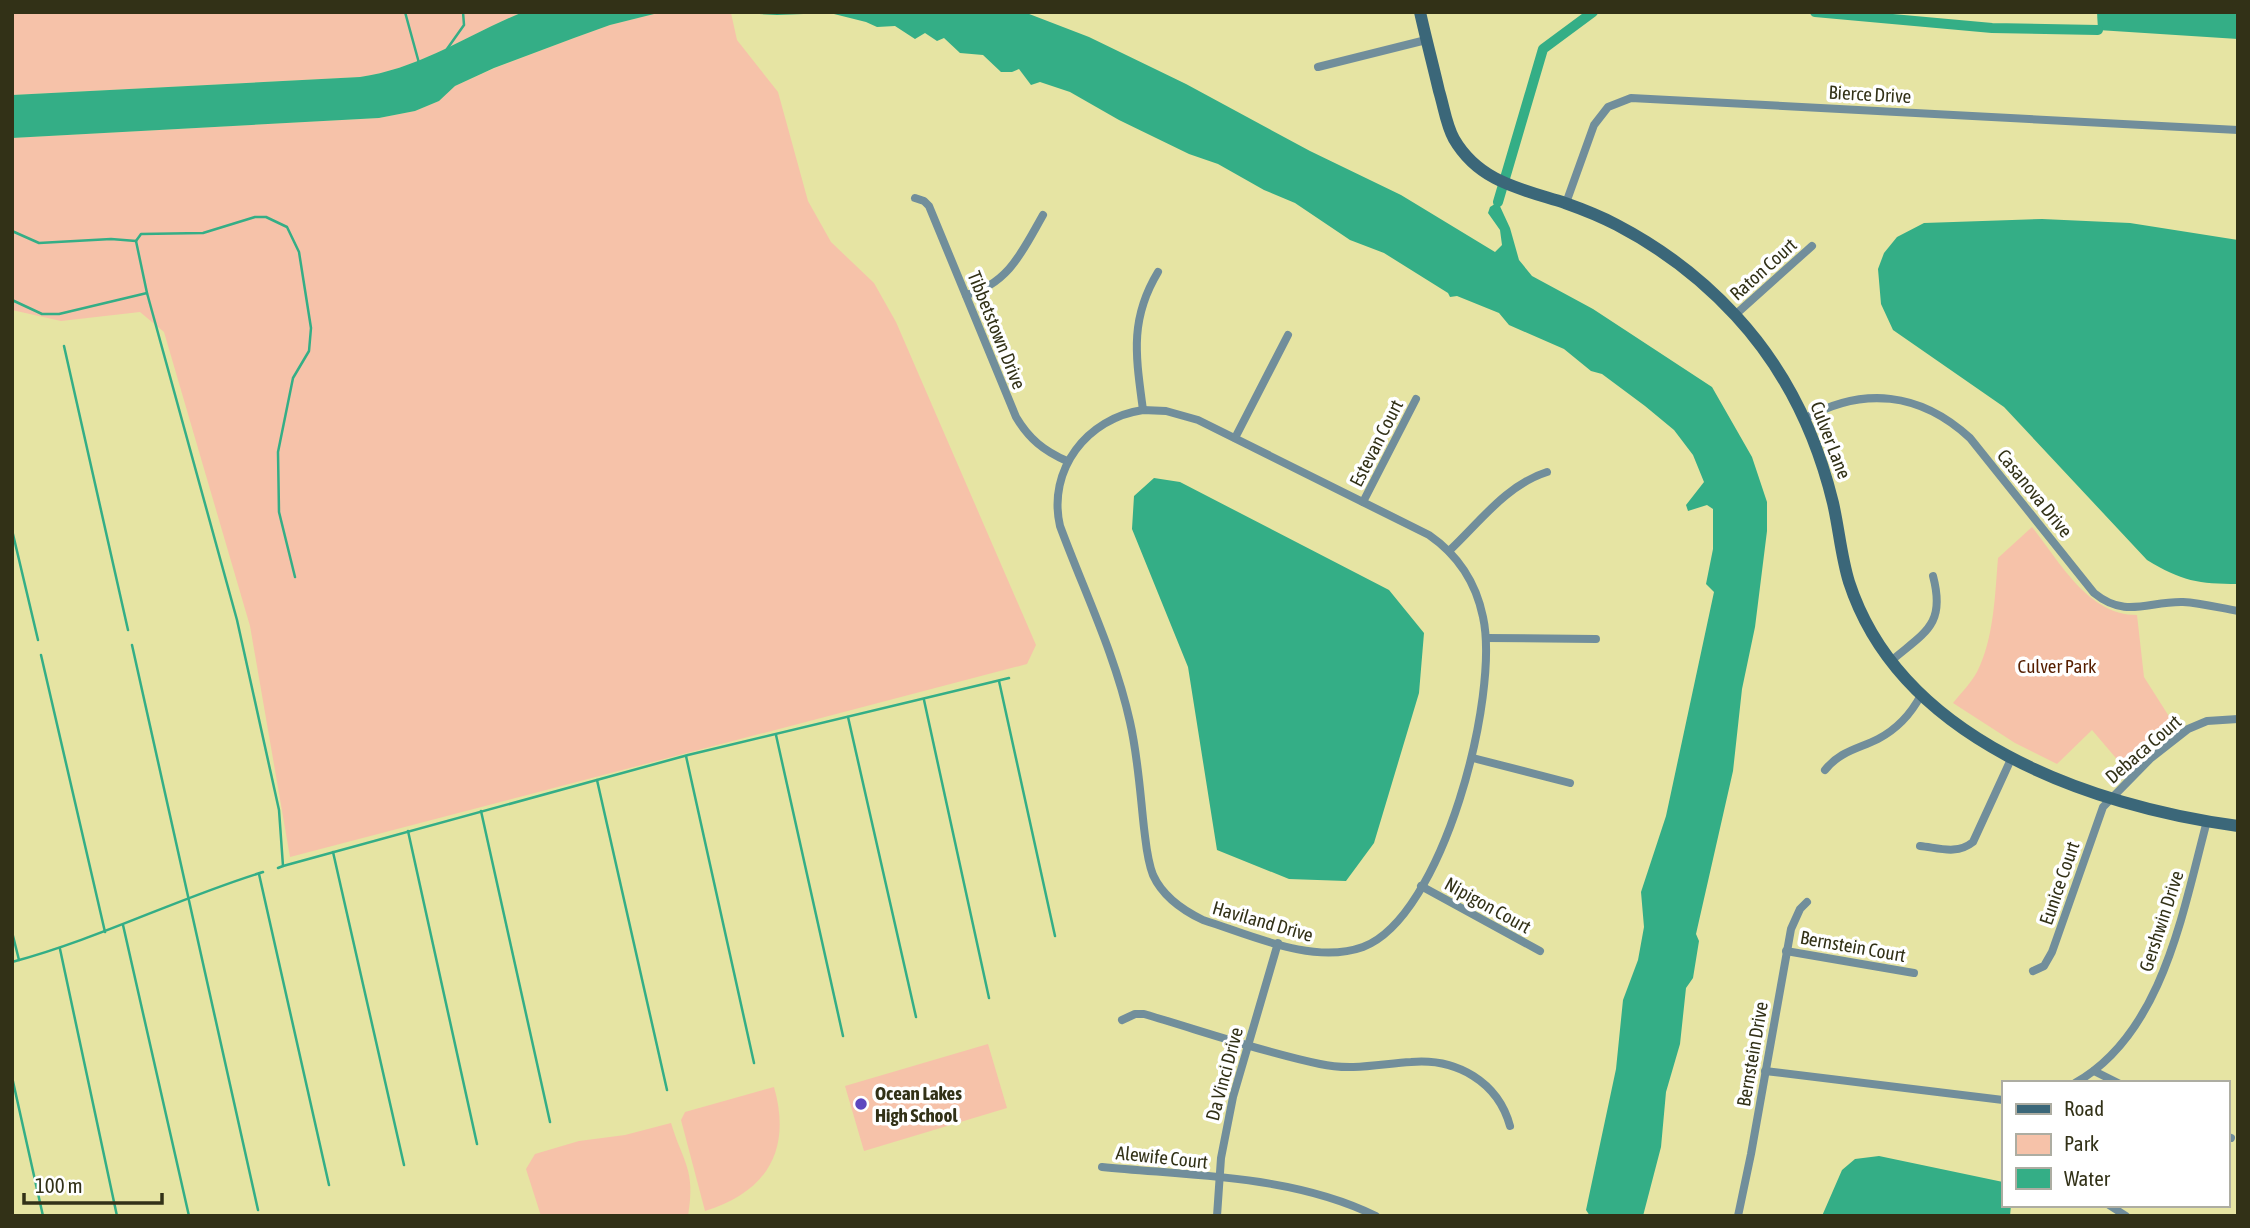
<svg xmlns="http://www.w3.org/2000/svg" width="2250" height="1228" viewBox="0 0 2250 1228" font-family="'Asap Condensed',sans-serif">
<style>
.green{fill:#f6c2a9}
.water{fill:#34ae86}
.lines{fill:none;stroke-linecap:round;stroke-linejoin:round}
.stream{stroke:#34ae86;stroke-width:2.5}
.canal{stroke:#34ae86;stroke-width:10}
.street{stroke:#718e9b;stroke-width:8}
.secondary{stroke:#3b6779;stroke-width:12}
.poi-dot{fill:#5d47bf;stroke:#fff;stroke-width:2.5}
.labels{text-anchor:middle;stroke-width:7;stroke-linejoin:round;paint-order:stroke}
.street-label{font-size:19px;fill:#323117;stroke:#fff}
.park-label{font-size:19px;fill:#561f00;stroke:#fff}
.poi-label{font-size:19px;font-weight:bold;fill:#323117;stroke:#fff;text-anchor:start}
</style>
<rect width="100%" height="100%" fill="#e6e4a3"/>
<g class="green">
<path d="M12 12H523C469 34 419 69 360 77L12 95Z"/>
<path d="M662 12 731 13 737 40 778 92 808 201 831 242 874 283 896 322 1036 645 1027 664 290 857 250 626 164 332 140 312 61 321 12 310V138L379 118 415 111 439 101 455 86 495 68 574 38 610 25Z"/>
<path d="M2032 527C2060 562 2088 615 2137 615L2144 677 2177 729 2127 771 2092 730 2057 764 2015 743 1953 703C1961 693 1971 683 1977 672 1994 639 1995 594 1998 558Z"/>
<path d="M988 1044 1007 1108 864 1151 845 1086Z"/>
<path d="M774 1087C792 1150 767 1192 705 1211L681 1120 685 1112Z"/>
<path d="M671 1123C683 1163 696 1169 688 1216H541L526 1169 535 1154 579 1141 625 1135Z"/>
</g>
<g class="water">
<path d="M523 12H662L610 25 574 38 494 68 455 86 439 101 415 111 379 118 12 138V95L360 77C419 69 469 34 523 12Z"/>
<path d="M720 12H1024L1089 37 1186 84 1310 151 1401 195 1495 252 1502 245 1500 230 1488 213 1490 207 1498 202 1510 228 1519 260 1532 276 1593 309 1712 387 1752 457 1767 502V531L1755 627 1742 689 1733 771 1696 934 1699 941 1693 978 1686 988 1680 1044 1666 1092 1661 1147 1643 1216H1590L1586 1210 1616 1069 1623 1000 1638 960 1644 927 1641 892 1666 816 1714 592 1706 584 1713 549V509L1707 505 1688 511 1686 505 1704 482 1693 455 1674 430 1645 406 1602 374 1591 371 1564 349 1509 325 1499 313 1457 296 1450 297 1448 293 1384 253 1350 240 1295 203 1264 190 1218 164 1189 154 1119 120 1070 92 1040 82 1031 85 1019 69 1012 72H1001L983 55 960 53 944 38 937 41 925 33 915 39 895 26 877 27 866 22 830 13 777 15Z"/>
<path d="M2097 12H2238V39L2098 30Z"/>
<path d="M2042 219 2130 223 2238 240V584C2199 584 2181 581 2147 560L2004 407 1893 330 1881 304 1878 269 1884 253 1897 237 1924 223Z"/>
<path d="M1154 478 1180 482 1389 590 1424 633 1419 693 1374 843 1346 881 1289 879 1217 850 1188 667 1132 529 1134 496Z"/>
<path d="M1879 1156 2003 1182V1205H2011L2010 1216H1822L1842 1170 1855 1159Z"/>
</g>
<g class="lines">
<g class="stream">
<path d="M405 12 419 63"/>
<path d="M447 49 464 25 463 12"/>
<path d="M12 231 39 243 111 239 136 241"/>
<path d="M136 241 147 293 237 620 279 810 283 866 278 868"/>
<path d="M136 241 141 234 203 233 255 217H266L287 227 299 252 311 328 309 351 293 378 278 452 279 512 295 577"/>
<path d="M12 300 42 314H59L147 293"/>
<path d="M64 346 128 630"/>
<path d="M12 530 38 640"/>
<path d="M132 645 258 1210"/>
<path d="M41 655 105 932"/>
<path d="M999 681 1055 936"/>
<path d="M924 700 989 998"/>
<path d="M848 717 916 1017"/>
<path d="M776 735 843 1036"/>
<path d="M686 756 754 1063"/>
<path d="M597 780 667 1090"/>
<path d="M481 811 550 1122"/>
<path d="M408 831 477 1144"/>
<path d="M333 852 404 1165"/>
<path d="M283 866 688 755 1009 678"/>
<path d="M259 874 329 1185"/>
<path d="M123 925 189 1216"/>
<path d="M12 932 19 960"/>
<path d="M60 949 117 1216"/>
<path d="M12 962C98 939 178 898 263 872"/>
<path d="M12 1077 43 1216"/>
</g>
<g class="canal">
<path d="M1815 12 1992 28 2098 30"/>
<path d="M1498 202 1543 49 1593 12"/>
</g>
<g class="street">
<path d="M1318 67 1426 40"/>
<path d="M915 198 924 201 929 206 1016 417C1029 439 1044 451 1067 461"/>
<path d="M1566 203 1594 125 1608 107 1631 98 2238 130"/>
<path d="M966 295C1009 284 1023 250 1043 215"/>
<path d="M1735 315 1812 246"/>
<path d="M1143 410 1166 411 1198 420 1429 535C1458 555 1476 583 1483 617 1500 695 1443 917 1363 947 1313 965 1251 935 1203 920 1182 910 1163 897 1153 875 1147 860 1146 843 1144 828 1140 792 1138 757 1130 722 1115 654 1084 591 1060 526 1047 470 1087 418 1143 410Z"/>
<path d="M1143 410C1136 357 1129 320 1158 272"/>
<path d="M1804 419C1863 386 1920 392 1970 438L2094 593C2126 619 2148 601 2183 602 2201 603 2220 608 2238 611"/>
<path d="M1235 438 1288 335"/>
<path d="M1363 502 1416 399"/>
<path d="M1449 551C1479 523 1506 485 1547 472"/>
<path d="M1486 638 1596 639"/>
<path d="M1891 661C1925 632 1946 625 1933 576"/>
<path d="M1473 758 1570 783"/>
<path d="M1825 770C1840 751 1858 749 1878 739 1897 729 1911 714 1921 695"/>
<path d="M1920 846C1939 848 1957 855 1973 842L2012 757"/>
<path d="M1421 886 1540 951"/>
<path d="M1786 951 1914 973"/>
<path d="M2033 971 2044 966 2052 952 2103 807 2151 758 2188 729 2207 721 2238 719"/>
<path d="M1122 1020 1135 1014H1144C1202 1031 1262 1052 1320 1064 1351 1071 1380 1064 1411 1062 1457 1058 1498 1082 1510 1126"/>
<path d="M1765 1071 2003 1100"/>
<path d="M2094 1071 2118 1083"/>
<path d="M2075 1083C2163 1034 2183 910 2207 821"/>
<path d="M2227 1137 2231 1138"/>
<path d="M1102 1167C1193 1176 1293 1175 1376 1216"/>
<path d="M2109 1205 2126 1216"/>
<path d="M1217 1216 1221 1158 1233 1097 1278 943"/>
<path d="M1738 1216 1751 1154 1791 929 1800 909 1807 902"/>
</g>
<path class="secondary" d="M1420 12C1426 39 1433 65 1439 91 1444 107 1446 125 1454 139 1479 182 1521 189 1565 203 1582 209 1600 216 1617 225 1661 248 1702 279 1736 316 1784 368 1816 433 1833 503 1839 529 1841 556 1849 582 1900 739 2089 806 2238 826"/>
</g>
<circle class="poi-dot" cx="861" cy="1104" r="7"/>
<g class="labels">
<g class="street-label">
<text transform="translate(1870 94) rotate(3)" y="7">Bierce Drive</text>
<text transform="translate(1763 269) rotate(-42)" y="7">Raton Court</text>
<text transform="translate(997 330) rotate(68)" y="7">Tibbetstown Drive</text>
<text transform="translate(1831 440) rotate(69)" y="7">Culver Lane</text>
<text transform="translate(1376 443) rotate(-63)" y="7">Estevan Court</text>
<text transform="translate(2035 493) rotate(51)" y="7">Casanova Drive</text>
<text transform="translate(2143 749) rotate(-41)" y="7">Debaca Court</text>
<text transform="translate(2059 883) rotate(-71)" y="7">Eunice Court</text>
<text transform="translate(1488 905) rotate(29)" y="7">Nipigon Court</text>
<text transform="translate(1263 921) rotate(16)" y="7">Haviland Drive</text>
<text transform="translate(2161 921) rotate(-72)" y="7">Gershwin Drive</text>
<text transform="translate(1853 946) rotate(10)" y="7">Bernstein Court</text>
<text transform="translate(1752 1054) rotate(-80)" y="7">Bernstein Drive</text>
<text transform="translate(1224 1074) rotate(-75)" y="7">Da Vinci Drive</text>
<text transform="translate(1162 1157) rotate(6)" y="7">Alewife Court</text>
</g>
<g class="park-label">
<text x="2057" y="673">Culver Park</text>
</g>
<g class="poi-label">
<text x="875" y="1100">Ocean Lakes<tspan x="875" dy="22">High School</tspan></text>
</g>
</g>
<rect width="2250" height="1228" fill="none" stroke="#323117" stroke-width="28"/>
<rect x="2002" y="1081" width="228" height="126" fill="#ffffff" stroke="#adada2" stroke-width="2"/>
<rect x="2016" y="1104" width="35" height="10" fill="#3b6779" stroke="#adada2" stroke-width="2"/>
<text x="2064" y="1116" font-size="21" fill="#323117">Road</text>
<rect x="2016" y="1134" width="35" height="21" fill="#f6c2a9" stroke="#adada2" stroke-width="2"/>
<text x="2064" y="1151" font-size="21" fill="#323117">Park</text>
<rect x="2016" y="1168" width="35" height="21" fill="#34ae86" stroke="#adada2" stroke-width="2"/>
<text x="2064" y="1186" font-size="21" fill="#323117">Water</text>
<path d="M24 1193v10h138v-10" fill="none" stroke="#323117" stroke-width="3.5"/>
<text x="35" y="1193" font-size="21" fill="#323117" stroke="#ffffff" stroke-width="5" paint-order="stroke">100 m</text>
</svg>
